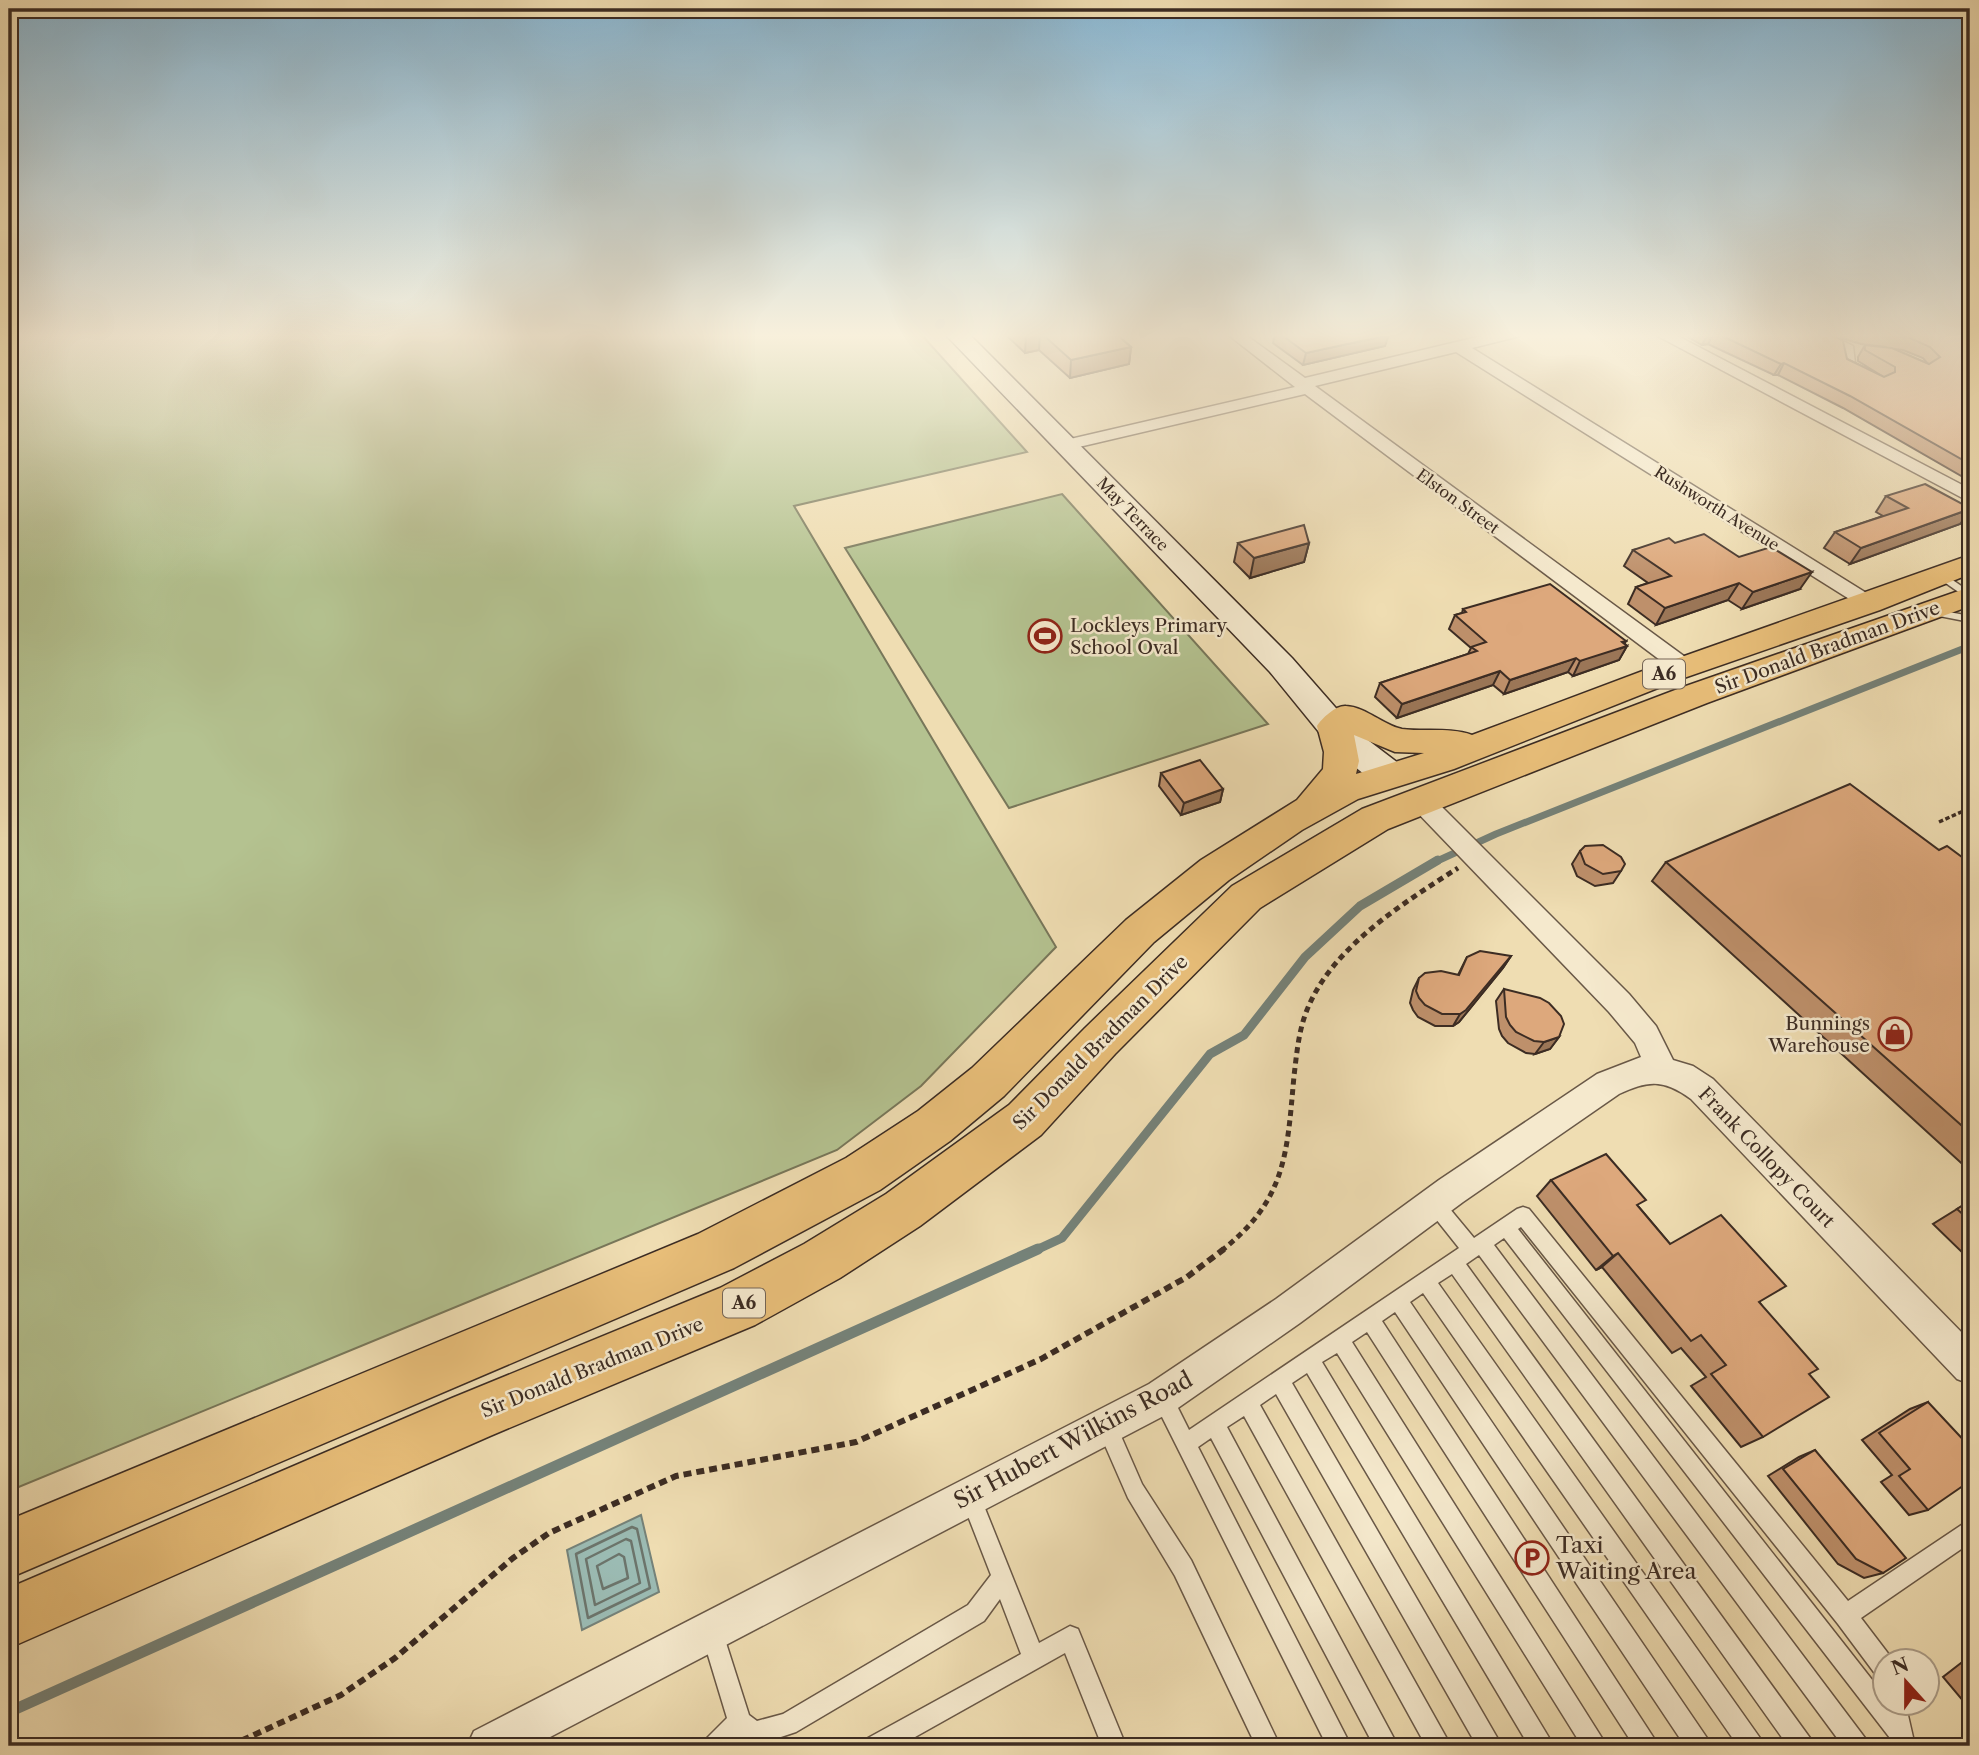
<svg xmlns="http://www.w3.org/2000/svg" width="1979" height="1755" viewBox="0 0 1979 1755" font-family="'Libre Caslon Text',serif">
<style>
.green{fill:#b4c290;stroke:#78775a;stroke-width:2}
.water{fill:#9bbbb3;stroke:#758279;stroke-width:2}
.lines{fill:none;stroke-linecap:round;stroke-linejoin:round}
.shore{stroke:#6c746b;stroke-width:2.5}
.stream-far2{stroke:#758279;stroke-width:7}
.stream-far1{stroke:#758279;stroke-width:9}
.stream{stroke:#758279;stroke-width:11}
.lane-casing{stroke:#695847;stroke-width:3}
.street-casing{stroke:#695847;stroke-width:3}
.secondary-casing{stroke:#3c2c23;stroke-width:3}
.primary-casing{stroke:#3c2c23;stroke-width:3}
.path-far2{stroke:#3c2c23;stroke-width:3.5;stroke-dasharray:4.5 2.5;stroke-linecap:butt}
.path-far1{stroke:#3c2c23;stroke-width:5;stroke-dasharray:6 4.5;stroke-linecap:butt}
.path{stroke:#3c2c23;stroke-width:6;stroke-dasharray:8 5;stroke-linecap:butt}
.lane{fill:#f5e9cd;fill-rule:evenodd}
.street{fill:#f5e9cd;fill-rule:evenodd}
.secondary{fill:#f5e9cd;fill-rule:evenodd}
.primary{fill:#e8be79;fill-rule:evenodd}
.wall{fill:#be906b;stroke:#3c2c23;stroke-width:2;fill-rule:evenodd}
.shaded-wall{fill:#9b7657;stroke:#3c2c23;stroke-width:2}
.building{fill:#dda87c;stroke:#3c2c23;stroke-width:2}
.labels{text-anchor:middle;stroke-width:5;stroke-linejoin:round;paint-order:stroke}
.far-street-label{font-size:16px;fill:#3c2c23;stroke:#f5e9cd}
.shield{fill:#f5e9cd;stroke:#746556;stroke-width:2}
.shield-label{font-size:18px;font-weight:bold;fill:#3c2c23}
.poi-label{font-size:19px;fill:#3c2c23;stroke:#f5e9cd;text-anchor:start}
.street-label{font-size:19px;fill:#3c2c23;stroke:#f5e9cd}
.near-street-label{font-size:23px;fill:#3c2c23;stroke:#f5e9cd}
.near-poi-label{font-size:23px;fill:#3c2c23;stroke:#f5e9cd;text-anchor:start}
</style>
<rect width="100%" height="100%" fill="#efddb2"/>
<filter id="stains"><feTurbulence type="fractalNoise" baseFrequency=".00286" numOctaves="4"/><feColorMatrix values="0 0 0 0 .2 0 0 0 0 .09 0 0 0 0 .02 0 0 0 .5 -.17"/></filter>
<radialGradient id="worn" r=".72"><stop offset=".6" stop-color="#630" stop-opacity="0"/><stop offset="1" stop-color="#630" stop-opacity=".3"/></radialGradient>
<g class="green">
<path d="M9 333H920L1027 452 794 506 1056 947 921 1086 837 1150 9 1491Z"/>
<path d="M1062 494 1268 724 1009 808 845 548Z"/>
</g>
<path class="water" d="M641 1515 659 1592 582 1630 567 1550Z"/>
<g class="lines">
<g class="shore">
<path d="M632 1527 637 1529 650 1588 588 1618 576 1554Z"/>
<path d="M626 1539 631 1541 640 1583 595 1605 586 1559Z"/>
<path d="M619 1554 624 1557 628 1578 603 1589 597 1566Z"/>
</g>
<path class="stream-far2" d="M1435 862 1496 834 1970 646"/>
<path class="stream-far1" d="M1034 1251 1062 1238 1210 1054 1244 1035 1305 957 1360 906 1438 860"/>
<path class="stream" d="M9 1712 1038 1249"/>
<defs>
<g id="lane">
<path d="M1941 572 1970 592V600L1937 577 1936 575Z"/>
<path d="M1933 609 1970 616V622L1929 614 1927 612Z"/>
<path d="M1434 1195 1440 1197 1474 1238 1517 1209 1523 1207 1529 1209 1848 1601 1963 1524 1970 1521V1543L1861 1618 1893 1660H1884V1678L1876 1675 1838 1624 1521 1227 1518 1229 1884 1695V1702H1905L1915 1746H1891L1890 1738 1504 1238 1494 1245 1865 1738 1869 1746H1843L1479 1255 1466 1264 1810 1738 1814 1746H1788L1452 1274 1438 1283 1760 1738 1764 1746H1738L1423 1293 1410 1302 1707 1738 1711 1746H1685L1395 1312 1382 1321 1659 1746H1634L1367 1332 1352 1342 1607 1746H1582L1337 1353 1322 1362 1554 1746H1529L1307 1373 1292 1383 1502 1746H1477L1276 1394 1260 1405 1451 1746H1426L1244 1416 1227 1427 1398 1746H1374L1211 1438 1198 1447 1351 1746H1327L1152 1397 1155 1390 1162 1387 1169 1390 1189 1430 1459 1248 1428 1209 1425 1203 1428 1197Z"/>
<path d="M1107 1417 1114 1420 1142 1484 1191 1560 1280 1746H1256L1175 1576 1128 1498 1097 1427 1100 1420Z"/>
<path d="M971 1488 978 1491 1039 1643 1070 1626 1078 1629 1126 1746H1102L1065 1653 899 1746H864L868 1738 1021 1654 1000 1599 984 1621 796 1732 754 1746 740 1738 732 1746H703L707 1738 727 1718 701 1632 704 1624 712 1621 720 1624 749 1715 757 1721 783 1714 968 1605 991 1575 961 1498 964 1491Z"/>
</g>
<g id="street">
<path d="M1226 333H1243L1305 378 1494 333H1522L1520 336 1472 348 1876 599 1879 603 1876 607H1862L1456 352 1315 386 1692 662 1695 667 1692 672H1676L1305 394 1066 450 1057 445 1066 440 1295 387Z"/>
<path d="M1652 333H1672L1970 489V502Z"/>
<path d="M1807 333H1827L1853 346 1855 363 1882 378 1874 383 1841 368 1839 351Z"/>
<path d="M1422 793 1431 796 1629 994 1656 1026 1673 1060 1693 1066 1713 1079 1970 1341V1384L1957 1379 1691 1099C1664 1079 1648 1080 1619 1094L1463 1202 1300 1323 1175 1410 533 1746H467L474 1731 1149 1384 1276 1299 1439 1180 1597 1074 1641 1057 1635 1043 1609 1012 1413 808 1410 802 1413 796Z"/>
</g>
<path id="secondary" d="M944 333H968L1292 658 1356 731 1402 766 1407 775 1402 784 1389 788 1376 784 1332 748 1270 672Z"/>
<g id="primary">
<path d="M1970 555V574L1880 610 1678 680 1454 769 1358 799 1302 830 1229 880 1154 942 1004 1096 950 1141 880 1190 734 1268 9 1578V1520L698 1234 846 1158 918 1111 972 1068 1126 920 1201 860 1297 800 1323 769 1324 752 1317 726C1322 718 1336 705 1346 706 1366 707 1383 725 1402 729 1425 732 1450 727 1472 735L1656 666ZM1354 735 1395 752 1424 753 1356 774 1359 761Z"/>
<path d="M1970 587V606L1707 703 1388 829 1260 908 1115 1054 1041 1135 920 1226 840 1278 755 1325 490 1436 9 1648V1588L452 1398 720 1288 804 1244 886 1194 1009 1105 1085 1028 1232 886 1362 809 1683 687Z"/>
</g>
</defs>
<use href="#lane" class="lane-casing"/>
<use href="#street" class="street-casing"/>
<use href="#secondary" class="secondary-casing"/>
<use href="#primary" class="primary-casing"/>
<path class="path-far2" d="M1939 822 1970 808"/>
<path class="path-far1" d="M1221 1251C1287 1200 1287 1152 1294 1076 1297 1051 1299 1026 1310 1003 1337 944 1405 902 1458 868"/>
<path class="path" d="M230 1746 341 1695 395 1658 513 1558 549 1533 676 1476 856 1442 1041 1359 1187 1277 1224 1249"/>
<use href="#lane" class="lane"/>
<use href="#street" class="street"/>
<use href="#secondary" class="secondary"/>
<use href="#primary" class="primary"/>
</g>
<g class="wall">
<path d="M1004 333H1115L1131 347 1129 364 1070 378 1039 350 1025 353Z"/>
<path d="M1275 333H1387L1385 346 1303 365 1273 343Z"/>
<path d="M1681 333H1970V481L1843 408 1778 375H1774L1708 344 1702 345ZM1832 335 1861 344 1886 347 1865 345 1858 357V361L1882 376 1847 359ZM1894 349 1903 350 1923 358 1928 364Z"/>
<path d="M1886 496 1970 508V511L1960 524 1850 564 1824 548 1835 532 1883 516 1876 512Z"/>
<path d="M1238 543H1309L1304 562 1250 578 1234 562Z"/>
<path d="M1675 543 1739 557 1800 589 1742 609 1728 600 1656 625 1628 604 1636 587 1648 583 1624 566 1633 550Z"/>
<path d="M1463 609 1626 641 1624 643 1627 646 1619 660 1573 676 1568 672 1504 694 1493 685 1397 718 1375 697 1380 683 1468 654 1471 648 1449 629 1455 615 1462 613Z"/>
<path d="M1161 773 1223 789 1220 802 1181 815 1159 786Z"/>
<path d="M1939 850 1970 863V1171L1652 881 1666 862Z"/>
<path d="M1580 851 1621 871 1613 883 1595 886 1577 876 1572 864Z"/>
<path d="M1511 956 1503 968 1459 1022 1453 1026H1435L1418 1017 1413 1010 1410 1003 1413 990 1419 978 1458 975 1467 957Z"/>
<path d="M1504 989 1559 1037 1550 1049 1535 1054 1526 1053 1508 1043 1502 1036 1499 1029 1496 1001Z"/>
<path d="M1551 1180 1639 1207 1670 1244 1760 1303 1809 1374 1763 1437 1741 1447 1691 1386 1706 1377 1681 1348 1672 1353 1602 1267 1596 1270 1537 1196Z"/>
<path d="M1970 1201V1260L1933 1224Z"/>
<path d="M1928 1402V1510L1909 1515 1881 1482 1892 1475 1862 1440 1910 1409Z"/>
<path d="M1815 1450 1883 1573 1864 1578 1838 1564 1768 1476 1799 1457Z"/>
<path d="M1970 1656V1701L1964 1702 1943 1677Z"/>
</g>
<g class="shaded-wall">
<path d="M1036 333H1040L1039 350 1025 353 1026 336Z"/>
<path d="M1713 333 1708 344 1702 345 1708 334Z"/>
<path d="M1389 335 1385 346 1303 365 1306 353Z"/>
<path d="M1131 347 1129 364 1070 378 1071 360Z"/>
<path d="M1784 363 1778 375H1774L1781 364Z"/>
<path d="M1970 509V511L1960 524 1850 564 1861 548Z"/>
<path d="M1309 543 1304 562 1250 578 1254 558Z"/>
<path d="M1812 572 1800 589 1742 609 1753 592Z"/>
<path d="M1739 583 1728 600 1656 625 1665 608Z"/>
<path d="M1626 641 1622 648 1627 646 1619 660 1573 676 1580 661Z"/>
<path d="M1576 658 1568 672 1504 694 1510 680Z"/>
<path d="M1500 671 1493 685 1397 718 1402 704Z"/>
<path d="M1223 789 1220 802 1181 815 1184 803Z"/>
<path d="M1511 956 1503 968 1459 1022 1453 1026 1460 1014Z"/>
<path d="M1559 1037 1550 1049 1535 1054 1544 1042Z"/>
<path d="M1618 1253 1602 1267 1596 1270 1613 1256Z"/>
</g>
<g class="building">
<path d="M1041 333H1115L1131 347 1071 360Z"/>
<path d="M1279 333H1387L1389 335 1306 353Z"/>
<path d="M1716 333H1829L1843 341 1847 359 1884 377 1895 372V367L1865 350V345L1892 348 1929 364 1940 357 1930 347 1910 338 1875 333H1970V464L1850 396 1784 363 1781 364Z"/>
<path d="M1925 484 1970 508V509L1861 548 1835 532 1908 508 1886 496Z"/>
<path d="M1304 525 1309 543 1254 558 1238 543Z"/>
<path d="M1704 534 1739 557 1771 547 1812 572 1753 592 1739 583 1665 608 1636 587 1671 576 1633 550 1669 538 1675 543Z"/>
<path d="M1550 584 1626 641 1622 642 1627 646 1580 661 1576 658 1510 680 1500 671 1402 704 1380 683 1477 651 1471 647 1486 642 1455 615 1466 612 1463 609Z"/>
<path d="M1200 760 1223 789 1184 803 1161 773Z"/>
<path d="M1850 784 1939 850 1947 846 1970 863V1133L1666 862Z"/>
<path d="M1603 845 1621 857 1625 864 1621 871 1603 874 1585 864 1580 851 1585 846Z"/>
<path d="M1480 951 1511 956 1466 1010 1460 1014H1442L1425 1005 1419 998 1416 991 1419 978 1425 973 1441 971 1459 975 1467 957Z"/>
<path d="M1504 989 1540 998 1549 1003 1561 1016 1564 1024 1559 1037 1544 1042 1534 1041 1516 1032 1510 1025 1506 1017Z"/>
<path d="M1606 1154 1646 1200 1637 1205 1670 1244 1721 1215 1786 1286 1759 1302 1818 1369 1809 1374 1829 1397 1763 1437 1711 1374 1726 1365 1701 1335 1691 1341 1618 1253 1613 1256 1551 1180Z"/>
<path d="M1970 1201V1221L1957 1209Z"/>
<path d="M1928 1402 1970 1447V1481L1928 1510 1899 1476 1910 1469 1879 1433Z"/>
<path d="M1815 1450 1906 1558 1883 1573 1856 1559 1783 1469Z"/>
<path d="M1970 1669V1684L1963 1675Z"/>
</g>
<linearGradient id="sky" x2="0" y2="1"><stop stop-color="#89b7d3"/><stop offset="0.58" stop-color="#f8f0dc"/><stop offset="1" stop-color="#f8f0dc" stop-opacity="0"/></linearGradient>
<rect width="1979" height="579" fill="url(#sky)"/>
<defs>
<symbol id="stadium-ring" viewBox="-11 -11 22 22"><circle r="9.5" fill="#f5e9cd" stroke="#8f2418" stroke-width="1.5"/><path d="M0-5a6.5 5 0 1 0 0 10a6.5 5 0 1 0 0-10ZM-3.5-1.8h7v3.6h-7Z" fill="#8f2418"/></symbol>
<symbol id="shop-ring" viewBox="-11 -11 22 22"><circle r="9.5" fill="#f5e9cd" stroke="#8f2418" stroke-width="1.5"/><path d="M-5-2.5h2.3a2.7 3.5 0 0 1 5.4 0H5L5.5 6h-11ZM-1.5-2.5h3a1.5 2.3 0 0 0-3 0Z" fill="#8f2418"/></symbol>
<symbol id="parking-ring" viewBox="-11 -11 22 22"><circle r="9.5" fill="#f5e9cd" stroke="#8f2418" stroke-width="1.5"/><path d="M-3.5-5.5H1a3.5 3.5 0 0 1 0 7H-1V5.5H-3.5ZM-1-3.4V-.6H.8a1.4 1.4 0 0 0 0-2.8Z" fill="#8f2418"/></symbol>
</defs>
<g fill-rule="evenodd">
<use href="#stadium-ring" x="1026" y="617" width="38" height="38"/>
<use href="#shop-ring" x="1876" y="1015" width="38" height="38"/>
<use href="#parking-ring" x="1513" y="1539" width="38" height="38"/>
</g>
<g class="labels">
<g class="far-street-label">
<text transform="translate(1458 501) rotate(36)" y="6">Elston Street</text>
<text transform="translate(1717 508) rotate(32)" y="6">Rushworth Avenue</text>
<text transform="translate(1133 514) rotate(46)" y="6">May Terrace</text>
</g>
<g class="shield">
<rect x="1643" y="659.5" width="42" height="29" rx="5"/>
<rect x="723" y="1288.5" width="42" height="29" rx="5"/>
</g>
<g class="shield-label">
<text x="1664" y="680">A6</text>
<text x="744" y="1309">A6</text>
</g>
<g class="poi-label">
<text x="1070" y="632">Lockleys Primary<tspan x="1070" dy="22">School Oval</tspan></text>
<text x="1870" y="1030" text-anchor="end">Bunnings<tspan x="1870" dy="22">Warehouse</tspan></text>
</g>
<g class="street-label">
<text transform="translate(1827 647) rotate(-20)" y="7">Sir Donald Bradman Drive</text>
<text transform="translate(1100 1042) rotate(-45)" y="7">Sir Donald Bradman Drive</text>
<text transform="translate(1767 1157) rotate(46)" y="7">Frank Collopy Court</text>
<text transform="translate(592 1367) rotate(-22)" y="7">Sir Donald Bradman Drive</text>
</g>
<g class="near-street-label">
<text transform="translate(1073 1440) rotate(-28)" y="8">Sir Hubert Wilkins Road</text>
</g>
<g class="near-poi-label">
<text x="1556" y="1553">Taxi<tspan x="1556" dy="26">Waiting Area</tspan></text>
</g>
</g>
<rect width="1979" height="1755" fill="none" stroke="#efddb2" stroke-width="35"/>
<rect x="10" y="10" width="1958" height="1734" fill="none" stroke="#3c2c23" stroke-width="3.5"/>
<rect x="18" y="18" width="1944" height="1720" fill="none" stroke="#3c2c23" stroke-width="2"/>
<g transform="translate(1906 1682) rotate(339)"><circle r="33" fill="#f5e9cd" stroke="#ab9d89" stroke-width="2"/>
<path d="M0-5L12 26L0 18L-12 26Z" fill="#8f2418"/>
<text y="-10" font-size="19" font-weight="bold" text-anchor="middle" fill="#3c2c23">N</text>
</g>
<rect width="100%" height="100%" filter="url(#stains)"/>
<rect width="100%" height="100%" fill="url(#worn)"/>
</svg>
